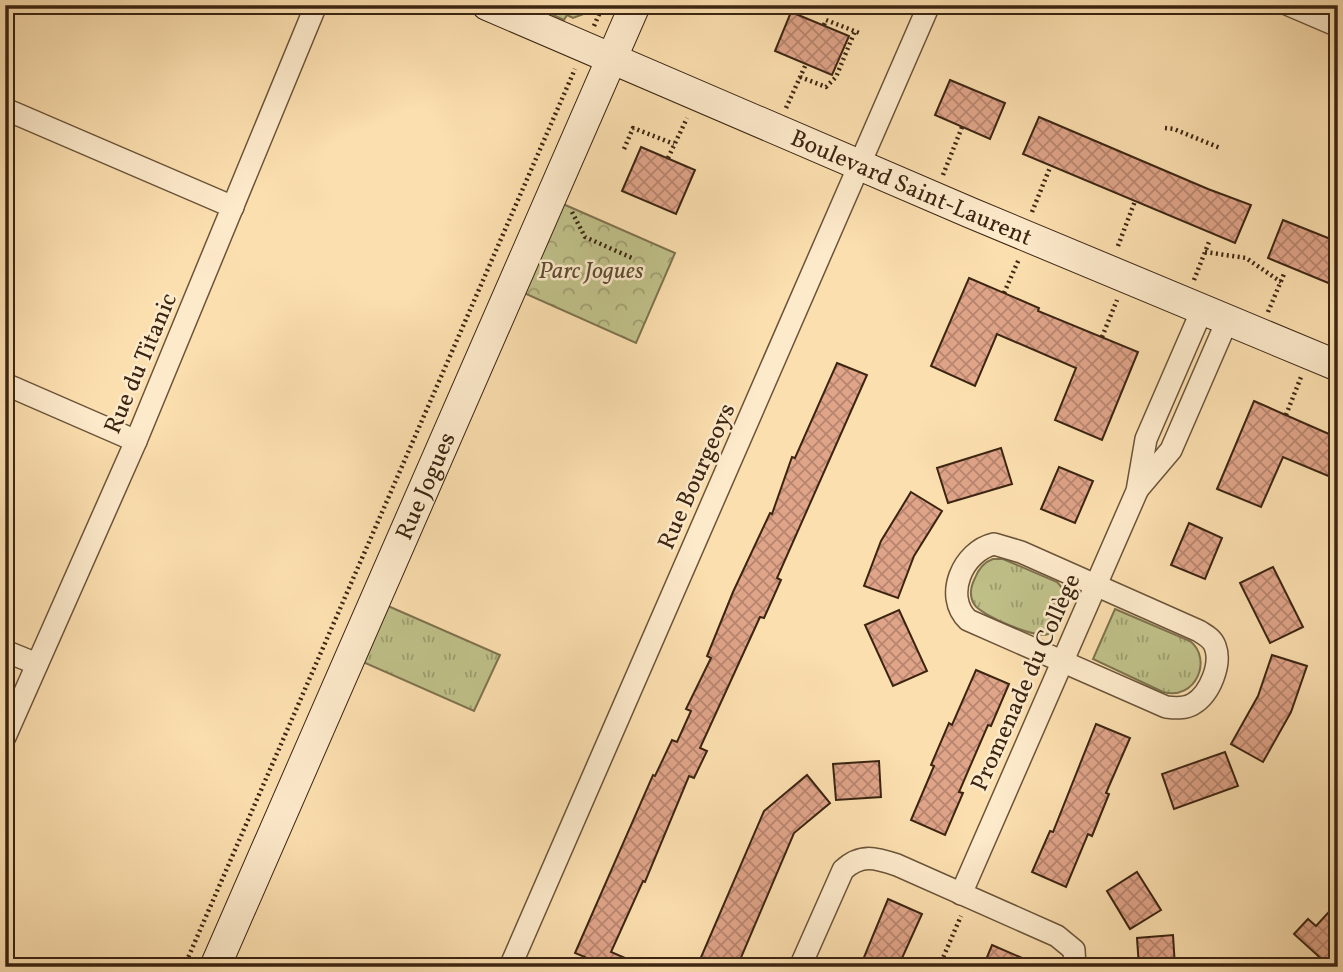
<svg xmlns="http://www.w3.org/2000/svg" width="1343" height="972" viewBox="0 0 1343 972" font-family="Vollkorn,serif">
<style>
.grass{fill:url(#grass-tufts);stroke:#7e734e;stroke-width:2}
.forest{fill:url(#forest-crowns);stroke:#7e734e;stroke-width:2}
.building{fill:url(#building-cross-hatch);stroke:#3b2512;stroke-width:2}
.lines{fill:none;stroke-linecap:round;stroke-linejoin:round}
.street-casing{stroke:#6b5439;stroke-width:24}
.secondary-casing{stroke:#3b2512;stroke-width:32}
.path{stroke:#3b2512;stroke-width:4.5;stroke-dasharray:2 3.5;stroke-linecap:butt}
.street{stroke:#fdeacb;stroke-width:21}
.secondary{stroke:#fdeacb;stroke-width:30}
.labels{text-anchor:middle;stroke-width:5;stroke-linejoin:round;paint-order:stroke}
.street-label{font-size:24px;fill:#3b2512;stroke:#fdeacb}
.park-label{font-size:24px;font-style:italic;fill:#5c4c30;stroke:#fdeacb}
</style>
<defs>
<pattern id="grass-tufts" width="24" height="20" patternUnits="userSpaceOnUse" patternTransform="scale(1.75)"><rect width="24" height="20" fill="#c0c18a"/><path d="M3 7l-1-3M5 7V3M7 7l1-3M15 17l-1-3M17 17v-4M19 17l1-3" fill="none" stroke="#9d9d6f"/></pattern>
<pattern id="forest-crowns" width="20" height="18" patternUnits="userSpaceOnUse" patternTransform="scale(1.75)"><rect width="20" height="18" fill="#c0c18a"/><path d="M2 6a3 3 0 1 1 6 0M12 15a3 3 0 1 1 6 0" fill="none" stroke="#9d9d6f"/></pattern>
<pattern id="building-cross-hatch" width="8" height="8" patternUnits="userSpaceOnUse" patternTransform="scale(1.75)"><rect width="8" height="8" fill="#e0a489"/><path d="M0 0l8 8M0 8l8-8" fill="none" stroke="#b7856f"/></pattern>
</defs>
<rect width="100%" height="100%" fill="#fcdfaf"/>
<filter id="stains"><feTurbulence type="fractalNoise" baseFrequency=".00286" numOctaves="4"/><feColorMatrix values="0 0 0 0 .2 0 0 0 0 .09 0 0 0 0 .02 0 0 0 .5 -.17"/></filter>
<radialGradient id="worn" r=".72"><stop offset=".6" stop-color="#630" stop-opacity="0"/><stop offset="1" stop-color="#630" stop-opacity=".3"/></radialGradient>
<g class="grass">
<path d="M531 5H592L594 9 592 11 573 18 567 15 564 20Z"/>
<path d="M993 559H1003L1057 582C1066 591 1067 600 1063 612 1059 620 1056 630 1048 634 1036 639 980 615 974 604 969 596 971 586 975 578 979 568 984 562 993 559Z"/>
<path d="M388 606 500 655 474 711 363 662Z"/>
<path d="M1115 609 1190 641C1213 659 1196 701 1163 692L1093 659Z"/>
</g>
<path class="forest" d="M563 204 675 253 636 343 524 293Z"/>
<g class="building">
<path d="M791 12 849 36 832 75 775 51Z"/>
<path d="M950 80 1005 103 990 139 935 115Z"/>
<path d="M1039 117 1208 189 1251 205 1235 243 1023 154Z"/>
<path d="M641 147 695 170 676 214 622 191Z"/>
<path d="M1283 220 1338 242V287L1268 258Z"/>
<path d="M969 278 1039 308 1038 311 1138 352 1102 440 1055 420 1076 368 997 334 975 386 931 366Z"/>
<path d="M837 363 867 375 777 578 781 580 764 618 760 617 700 748 707 751 694 778 689 776 645 882 643 881 611 952 646 967H581L585 957 575 953 653 775 655 776 672 740 677 742 691 711 686 709 711 658 707 656 733 592 770 513 772 514 792 457 795 458Z"/>
<path d="M1254 401 1338 438V480L1283 457 1261 507 1217 489Z"/>
<path d="M1001 448 1012 484 948 503 937 468Z"/>
<path d="M1059 467 1093 481 1075 523 1041 509Z"/>
<path d="M911 492 942 511 914 556 898 598 864 586 881 541Z"/>
<path d="M1189 523 1222 538 1205 579 1171 565Z"/>
<path d="M1273 567 1303 627 1270 643 1240 583Z"/>
<path d="M899 610 927 671 893 686 865 625Z"/>
<path d="M1272 655 1307 666 1291 712 1263 762 1231 744 1258 696Z"/>
<path d="M976 670 1009 684 991 726 988 725 959 792 963 793 945 835 911 820 934 766 931 765 949 723 952 725Z"/>
<path d="M1096 724 1130 738 1106 793 1109 794 1092 836 1088 834 1066 887 1032 872 1050 831 1053 832Z"/>
<path d="M1225 752 1238 786 1174 809 1162 774Z"/>
<path d="M879 761 881 797 836 800 833 764Z"/>
<path d="M807 775 830 803 794 833 737 967H712L699 962 764 811Z"/>
<path d="M1137 872 1161 910 1130 929 1107 891Z"/>
<path d="M888 899 922 914 898 967H860Z"/>
<path d="M1338 902V949L1326 963 1294 934 1308 919 1316 926Z"/>
<path d="M1173 935 1175 967H1139L1137 938Z"/>
<path d="M992 945 1043 967H983Z"/>
</g>
<g class="lines">
<defs>
<g id="street">
<path d="M1289 5 1338 26"/>
<path d="M5 109 233 207"/>
<path d="M5 384 136 441"/>
<path d="M1138 489 1171 450 1227 321"/>
<path d="M994 544 1021 552 1199 631C1205 635 1212 638 1215 646 1222 664 1210 694 1193 704 1185 709 1175 708 1166 707L968 620C943 596 963 551 994 544Z"/>
<path d="M5 651 37 664"/>
<path d="M5 737 136 441 316 5"/>
<path d="M961 894 1137 491 1146 439 1202 310"/>
<path d="M510 967 929 5"/>
<path d="M800 967 843 870C861 853 876 858 897 865L1057 936 1074 950 1075 967"/>
</g>
<g id="secondary">
<path id="s1" d="M487 5 971 213 1338 366"/>
<path id="s2" d="M215 967 635 5"/>
</g>
</defs>
<use href="#street" class="street-casing"/>
<use href="#secondary" class="secondary-casing"/>
<g class="path">
<path d="M824 25 826 20 862 34"/>
<path d="M594 26 603 5"/>
<path d="M800 77 826 87 836 77 855 31"/>
<path d="M786 108 806 64"/>
<path d="M1165 128 1174 129 1220 148"/>
<path d="M624 149 633 128 674 144"/>
<path d="M668 158 687 118"/>
<path d="M943 175 962 127"/>
<path d="M572 212 585 237 632 258"/>
<path d="M1032 212 1051 165"/>
<path d="M1118 246 1135 201"/>
<path d="M1205 252 1246 258 1281 282"/>
<path d="M1194 280 1209 242"/>
<path d="M1004 293 1019 259"/>
<path d="M1268 312 1284 274"/>
<path d="M1102 337 1117 300"/>
<path d="M1286 415 1301 377"/>
<path d="M184 967 575 69"/>
<path d="M939 967 961 916"/>
</g>
<use href="#street" class="street"/>
<use href="#secondary" class="secondary"/>
</g>
<g class="labels">
<g class="street-label">
<text dy="8" stroke="none"><textPath href="#s1" startOffset="462">Boulevard Saint-Laurent</textPath></text>
<text transform="translate(140 363) rotate(-67)" y="8">Rue du Titanic</text>
<text transform="translate(696 476) rotate(-66)" y="8">Rue Bourgeoys</text>
<text dy="8" stroke="none"><textPath href="#s2" startOffset="525">Rue Jogues</textPath></text>
<text transform="translate(1025 682) rotate(-66)" y="8">Promenade du Collège</text>
</g>
<g class="park-label">
<text x="591" y="278">Parc Jogues</text>
</g>
</g>
<rect width="1343" height="972" fill="none" stroke="#fcdfaf" stroke-width="28"/>
<rect x="7" y="7" width="1329" height="958" fill="none" stroke="#3b2512" stroke-width="3.5"/>
<rect x="14" y="14" width="1315" height="944" fill="none" stroke="#3b2512" stroke-width="2"/>
<rect width="100%" height="100%" filter="url(#stains)"/>
<rect width="100%" height="100%" fill="url(#worn)"/>
</svg>
